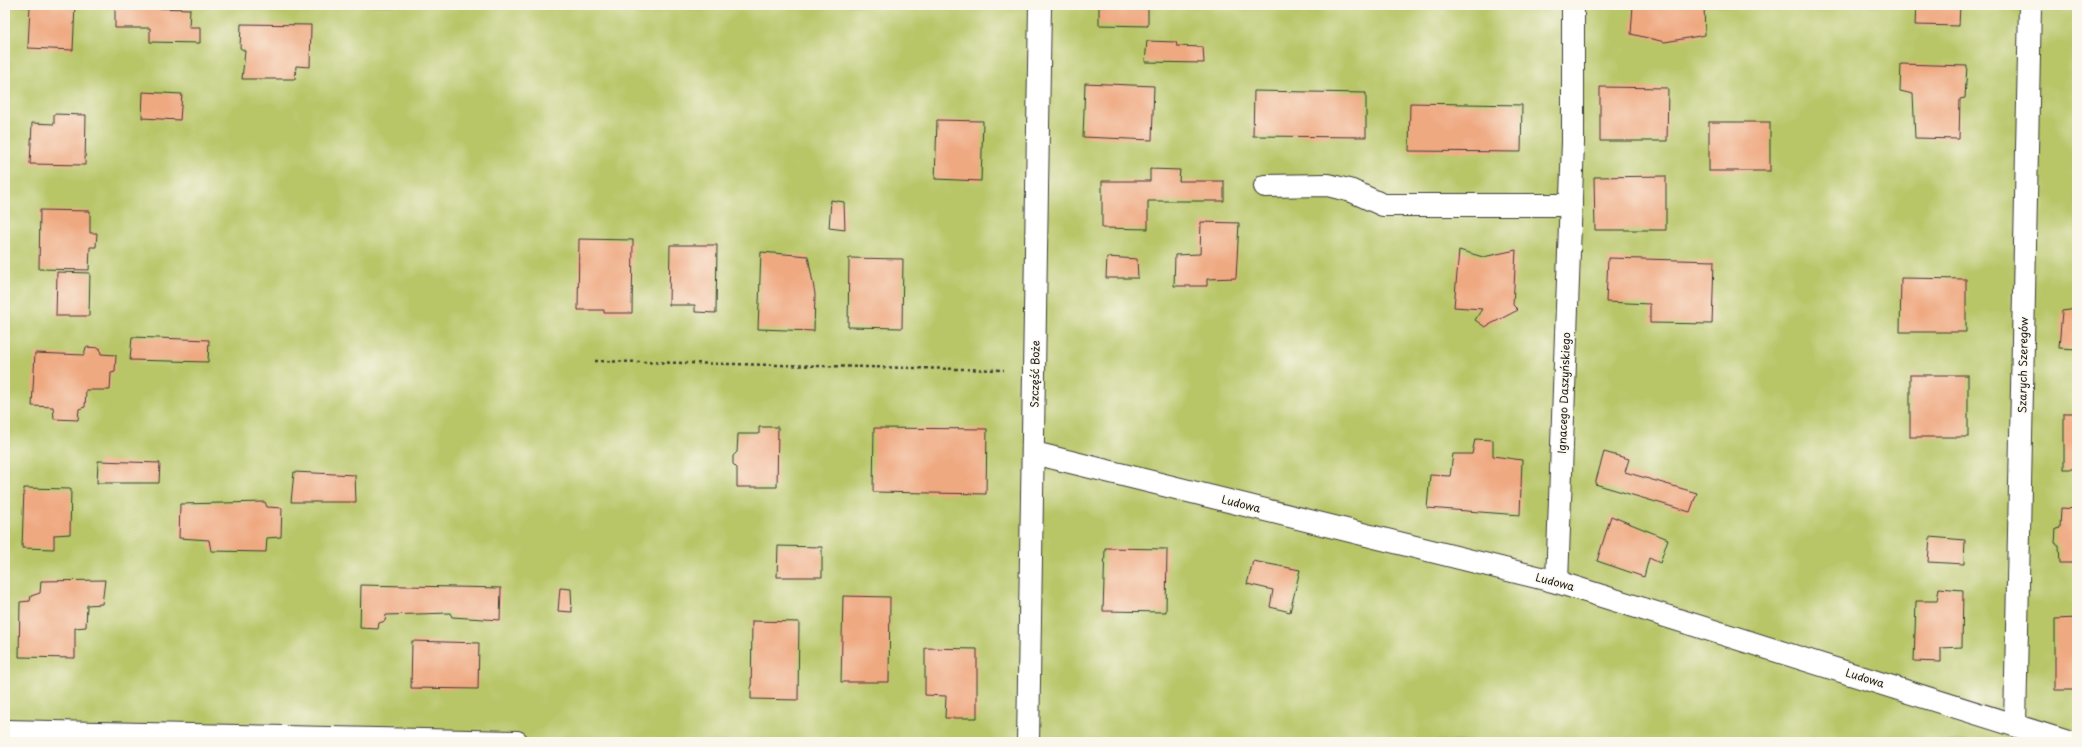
<svg xmlns="http://www.w3.org/2000/svg" width="2082" height="747" viewBox="0 0 2082 747" font-family="'Playpen Sans',sans-serif">
<style>
.green{fill:#b8c668;stroke:#6a7142}
.building{fill:#efa981}
.lines{fill:none;stroke-linecap:round;stroke-linejoin:round}
.street-casing{stroke:#3c3a35;stroke-width:24}
.path{stroke:#3c3a35;stroke-width:2.5;stroke-dasharray:3 3;stroke-linecap:butt}
.street{stroke:#fff;stroke-width:22}
.labels{text-anchor:middle;stroke-width:3;stroke-linejoin:round;paint-order:stroke}
.street-label{font-size:11px;fill:#1c1c1c;stroke:#fbf7ec}
</style>
<rect width="100%" height="100%" fill="#fbf7ec"/>
<filter id="ink" filterUnits="userSpaceOnUse"><feTurbulence type="fractalNoise" baseFrequency=".025" numOctaves="2"/><feDisplacementMap in="SourceGraphic" scale="8" xChannelSelector="R" yChannelSelector="G"/><feConvolveMatrix kernelMatrix="1 2 1 2 8 2 1 2 1" color-interpolation-filters="sRGB"/></filter>
<filter id="wash" filterUnits="userSpaceOnUse"><feTurbulence type="fractalNoise" baseFrequency=".012" numOctaves="4" result="noise"/><feDisplacementMap in="SourceGraphic" scale="16" xChannelSelector="R" yChannelSelector="G"/><feGaussianBlur stdDeviation="0.9" result="paint"/><feColorMatrix in="noise" values="0 0 0 0 0 0 0 0 0 0 0 0 0 0 0 0 0 1.4 0 .05"/><feComposite in="paint" operator="in"/></filter>
<g filter="url(#wash)">
<rect width="100%" height="100%" fill="#eee4c4"/>
<rect class="green" x="5" y="5" width="2072" height="737"/>
<g id="blocks">
<g class="building">
<path d="M30 5H75L73 50 28 48Z"/>
<path d="M115 5H154V8L190 9 189 27H200V43L150 42V28H115Z"/>
<path d="M1099 5H1148V26L1099 25Z"/>
<path d="M1633 5H1704L1705 35 1665 42 1631 34Z"/>
<path d="M1916 5H1960L1959 26 1915 25Z"/>
<path d="M241 24 311 25 310 67 296 66 295 79H242L245 51 240 48Z"/>
<path d="M1147 41 1176 42 1177 46 1203 47 1204 63 1145 62Z"/>
<path d="M1901 64 1967 66 1965 98 1960 99 1959 139 1915 138 1913 94 1900 91Z"/>
<path d="M1085 83 1154 86 1152 140 1083 137Z"/>
<path d="M1600 87 1668 88 1667 141H1600Z"/>
<path d="M1254 91 1366 93V137L1253 136Z"/>
<path d="M143 92 182 94 180 120 142 118Z"/>
<path d="M1410 103 1522 105 1521 152 1409 151Z"/>
<path d="M54 114 86 115 85 165 30 164 32 123 54 124Z"/>
<path d="M937 120 983 121 981 181 935 179Z"/>
<rect x="1709" y="122" width="61" height="49"/>
<path d="M1150 169 1180 170 1179 181H1224V201H1148V229L1102 228V181H1150Z"/>
<path d="M1666 176V230H1595L1594 177Z"/>
<path d="M831 200 844 202 845 230 829 228Z"/>
<path d="M40 210 90 211V233H97L96 247H90L89 270 39 269Z"/>
<path d="M1201 222 1239 223 1236 278 1207 279V286H1174L1175 255 1200 254Z"/>
<path d="M579 239 633 240 632 313H604V310H578Z"/>
<path d="M670 245H717L716 313 695 312V305H669Z"/>
<path d="M1459 250 1483 257 1516 250 1513 305 1518 310 1485 327 1475 320 1482 309 1454 307Z"/>
<path d="M761 252 808 256 815 294 814 331 758 329Z"/>
<path d="M1107 257 1137 259 1138 278H1106Z"/>
<path d="M849 258 903 259 902 328 848 327Z"/>
<path d="M1608 258 1714 261 1712 324 1650 323V304L1606 302Z"/>
<path d="M57 272 90 273 89 316H56Z"/>
<path d="M1901 278 1966 279V332H1900Z"/>
<path d="M2077 309V349L2059 348 2062 311Z"/>
<path d="M132 337 209 340 208 362 130 360Z"/>
<path d="M86 347 100 348 101 354 116 355 115 372 111 373 110 390H86L85 407 79 409 78 420 54 419 53 407 32 406 35 353 84 355Z"/>
<rect x="1910" y="375" width="58" height="62"/>
<rect x="2064" y="413" width="13" height="56"/>
<path d="M759 427H778L777 487H737V468L733 464V456L737 452 738 434H759Z"/>
<path d="M874 428 987 429 986 494 873 492Z"/>
<path d="M1475 439 1493 440V456L1522 460 1520 515 1427 508 1430 475 1450 476 1453 454H1472Z"/>
<path d="M1604 452 1629 459 1625 472 1697 493 1690 512 1595 484Z"/>
<path d="M98 461 160 463 159 483H97Z"/>
<path d="M294 472 355 475 356 502H291Z"/>
<path d="M24 488 71 489 70 534 54 535V549L22 548Z"/>
<path d="M265 502 267 507 282 508 281 537 267 538 266 552 211 551 209 540 179 538 180 504Z"/>
<path d="M2061 508 2077 509V563H2060L2059 545 2055 543 2056 529 2060 528Z"/>
<path d="M1611 516 1668 539 1660 563 1649 558 1644 577 1597 561Z"/>
<path d="M1930 537 1965 540 1964 564 1928 562Z"/>
<path d="M778 546 822 547V577H777Z"/>
<path d="M1105 548 1167 549 1166 612 1103 611Z"/>
<path d="M1253 561 1300 570 1290 612 1270 607 1273 590 1247 584Z"/>
<path d="M105 580 102 604 87 605 86 627 75 628V658L19 657 20 602 30 601 31 596 40 593 41 581Z"/>
<path d="M361 585 501 588 500 620 452 617 450 613 386 615 385 621 379 623 378 629 360 628Z"/>
<path d="M560 588 571 589 572 612 558 611Z"/>
<path d="M1939 588 1963 590 1962 647 1941 648V662L1914 661 1916 601H1937Z"/>
<path d="M843 596 890 597 889 682H841Z"/>
<path d="M2077 618V690H2055V619Z"/>
<path d="M752 621 799 622 798 700 751 699Z"/>
<path d="M412 641 479 643 478 689 411 688Z"/>
<path d="M925 648 977 649V718H945L946 696 925 695Z"/>
</g>
</g>
</g>
<g filter="url(#ink)">
<use href="#blocks" fill-opacity="0" stroke="#3c3a35" stroke-width="1"/>
<g class="lines">
<defs>
<g id="street">
<path d="M1265 186 1328 185 1352 191 1383 205H1571"/>
<path d="M1034 453 1557 582 2068 742"/>
<path d="M1557 582 1573 142V5"/>
<path d="M2015 725 2030 5"/>
<path d="M5 731 517 742"/>
<path d="M1028 742 1040 5"/>
</g>
</defs>
<use href="#street" class="street-casing"/>
<path class="path" d="M595 361 1004 370"/>
<use href="#street" class="street"/>
</g>
</g>
<g class="labels">
<g class="street-label">
<text transform="translate(2023 365) rotate(-89)" y="4">Szarych Szeregów</text>
<text transform="translate(1035 374) rotate(-89)" y="4">Szczęść Boże</text>
<text transform="translate(1564 393) rotate(-88)" y="4">Ignacego Daszyńskiego</text>
<text transform="translate(1241 504) rotate(14)" y="4">Ludowa</text>
<text transform="translate(1555 582) rotate(15)" y="4">Ludowa</text>
<text transform="translate(1865 678) rotate(17)" y="4">Ludowa</text>
</g>
</g>
<rect width="2082" height="747" fill="none" stroke="#fbf7ec" stroke-width="20"/>
</svg>
